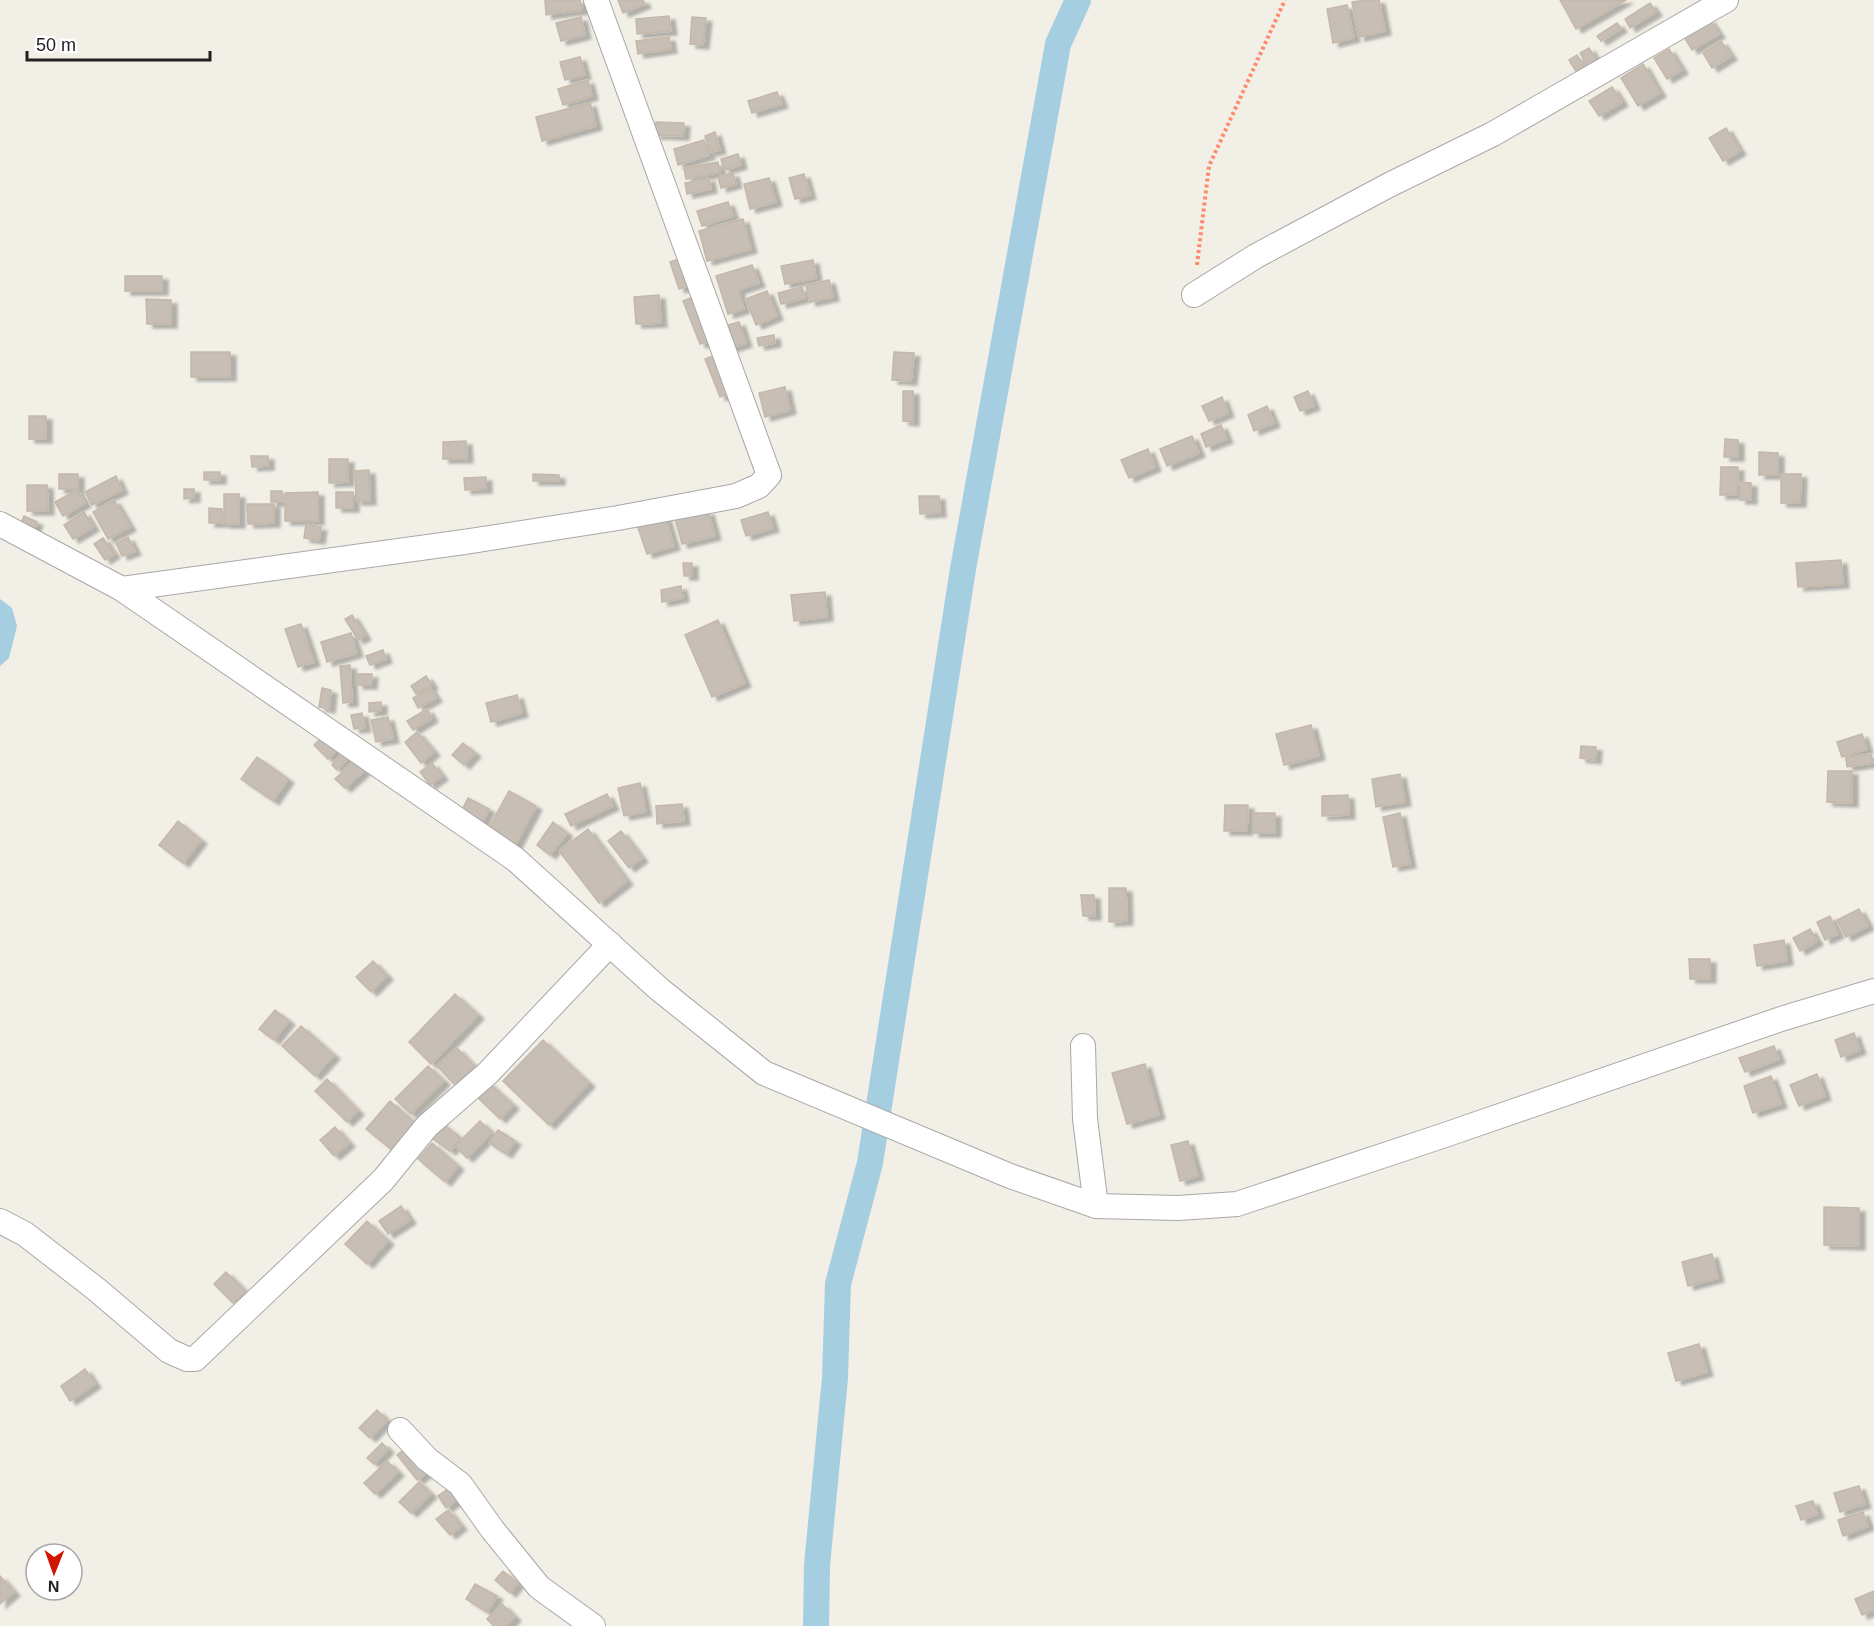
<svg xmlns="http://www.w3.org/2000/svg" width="1874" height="1626" viewBox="0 0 1874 1626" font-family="Arial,sans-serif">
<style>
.water{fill:#a6cee1}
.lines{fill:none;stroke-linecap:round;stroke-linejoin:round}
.canal{stroke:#a6cee1;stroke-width:26}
.building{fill:#c7bfb6;stroke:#c4b8a9;stroke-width:1.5;filter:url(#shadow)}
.street-casing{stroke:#a8a8a8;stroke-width:26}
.path{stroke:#ff896b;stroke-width:4;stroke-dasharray:3 3;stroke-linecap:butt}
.street{stroke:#fff;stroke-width:24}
</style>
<defs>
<filter id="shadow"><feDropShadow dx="6" dy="4" stdDeviation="1.5" flood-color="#0004"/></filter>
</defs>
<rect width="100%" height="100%" fill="#f2efe7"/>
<path class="water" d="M0 599 12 608 17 626 9 658 0 666Z"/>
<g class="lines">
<path class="canal" d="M816 1626 817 1565 835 1378 838 1284 870 1163 963 569 1058 44 1078 0"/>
</g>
<g class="building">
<path d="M545 0H580L582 10 546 15Z"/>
<path d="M618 0H643L645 4 623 13Z"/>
<path d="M1365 0H1379L1385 31 1359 37 1352 2Z"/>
<path d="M1560 0H1626L1576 29Z"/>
<path d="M1650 3 1656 12 1630 28 1625 19Z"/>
<path d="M1347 5 1354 38 1333 43 1327 9Z"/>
<path d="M669 16 671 31 637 34 636 19Z"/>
<path d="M581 17 585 35 561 41 556 23Z"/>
<path d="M692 17 706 18 703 45 690 44Z"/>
<path d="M1709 19 1719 34 1692 50 1683 35Z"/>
<path d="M1617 23 1621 28 1601 41 1597 36Z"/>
<path d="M669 37 671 49 638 54 636 41Z"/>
<path d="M1721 41 1731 56 1712 68 1703 53Z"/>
<path d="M1589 48 1597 61 1588 66 1580 53Z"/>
<path d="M1669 49 1682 70 1667 79 1654 58Z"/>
<path d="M1577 55 1585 68 1577 73 1569 60Z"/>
<path d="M580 57 585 75 565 80 560 62Z"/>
<path d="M1643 64 1660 93 1638 106 1621 78Z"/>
<path d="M588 80 592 96 563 105 558 89Z"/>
<path d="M1612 87 1622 102 1599 116 1589 101Z"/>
<path d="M777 92 782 104 752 113 748 101Z"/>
<path d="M590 103 596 126 542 141 536 117Z"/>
<path d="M656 122 684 123 683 136 655 135Z"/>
<path d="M1726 128 1740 151 1723 161 1709 138Z"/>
<path d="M715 132 720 150 710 152 705 136Z"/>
<path d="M704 140 709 155 678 165 674 149Z"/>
<path d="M738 154 741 165 724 170 721 159Z"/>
<path d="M718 162 720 172 686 179 684 168Z"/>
<path d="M733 173 736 184 721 188 718 177Z"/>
<path d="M804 174 810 195 795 199 789 178Z"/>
<path d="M709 178 711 189 687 194 685 183Z"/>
<path d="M769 178 776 202 750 209 744 184Z"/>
<path d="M728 202 733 216 702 226 697 211Z"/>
<path d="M743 219 751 249 707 261 699 231Z"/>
<path d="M685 257 695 283 679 289 670 262Z"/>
<path d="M813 260 816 278 785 284 781 266Z"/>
<path d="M752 265 759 283 738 290 744 309 728 314 716 276Z"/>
<rect x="125" y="276" width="37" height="15"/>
<path d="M829 280 833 297 810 302 806 285Z"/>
<path d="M802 287 805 298 781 304 778 293Z"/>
<path d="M767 291 777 316 756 325 746 299Z"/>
<path d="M659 295 661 323 636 324 634 297Z"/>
<path d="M698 295 715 338 700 344 683 301Z"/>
<path d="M146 299 171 300V324H147Z"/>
<path d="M739 322 746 343 728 349 721 327Z"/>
<path d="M774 335 775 343 759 346 757 338Z"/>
<rect x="191" y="352" width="39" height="25"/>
<path d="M894 352 914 353 911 381 892 380Z"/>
<path d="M721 353 736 390 720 397 705 359Z"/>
<path d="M785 387 790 410 765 417 759 393Z"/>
<path d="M903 391H913V422L903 421Z"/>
<path d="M1308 391 1314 406 1300 411 1294 397Z"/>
<path d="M1222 397 1228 413 1209 421 1202 406Z"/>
<path d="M1267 406 1274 423 1254 431 1248 415Z"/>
<rect x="29" y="416" width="17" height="23"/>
<path d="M1221 425 1227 439 1206 447 1201 434Z"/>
<path d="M1192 436 1199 453 1167 466 1160 449Z"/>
<path d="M1725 439 1738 440V457H1724Z"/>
<path d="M466 441 467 459H443V442Z"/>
<path d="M1148 449 1155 467 1129 478 1121 460Z"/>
<path d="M1759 452 1778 453V475H1759Z"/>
<path d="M251 456H268V466L252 467Z"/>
<path d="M329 459H348V482L329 483Z"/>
<path d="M1721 467H1738L1737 495H1720Z"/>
<path d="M369 470 370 501H356L355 471Z"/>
<rect x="204" y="472" width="16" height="8"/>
<rect x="59" y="474" width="19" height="15"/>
<path d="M533 474 559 475V481H533Z"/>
<path d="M1781 474H1801L1800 503H1781Z"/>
<path d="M116 476 122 490 92 505 85 492Z"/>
<path d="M486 477V489L465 490 464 478Z"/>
<path d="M1740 482 1751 483V500H1740Z"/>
<path d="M27 485H47L48 511H27Z"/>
<path d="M184 489H194V498L184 499Z"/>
<path d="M77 490 85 503 63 516 55 502Z"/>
<path d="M271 491H282L283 502H271Z"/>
<path d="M318 492V521H285V493Z"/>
<rect x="336" y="492" width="17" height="16"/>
<rect x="224" y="494" width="15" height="30"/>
<path d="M919 496H939L940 513 920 514Z"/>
<path d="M114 500 130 527 108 539 93 512Z"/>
<path d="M247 504H274V523L248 524Z"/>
<path d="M209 508 222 509V523H209Z"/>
<path d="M708 511 715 536 682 544 675 519Z"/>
<path d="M84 512 93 527 73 539 64 525Z"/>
<path d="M768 512 773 528 746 536 741 520Z"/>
<path d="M664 513 674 546 647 554 636 522Z"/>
<path d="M24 516 37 522 34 529 21 523Z"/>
<path d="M306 524 321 527 319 540 304 538Z"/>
<path d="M128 537 135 551 122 556 116 543Z"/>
<path d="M103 538 114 554 105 560 94 544Z"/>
<path d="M1841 560 1843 584 1798 587 1796 563Z"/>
<path d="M683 563H692V576H684Z"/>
<path d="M681 586 683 598 662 602 661 590Z"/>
<path d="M825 592 827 617 794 621 791 595Z"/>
<path d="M352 615 365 636 358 640 345 619Z"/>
<path d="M718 620 745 683 712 697 685 635Z"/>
<path d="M301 624 314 662 298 667 285 629Z"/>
<path d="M351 633 357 653 327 662 321 642Z"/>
<path d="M383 650 386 659 370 665 366 656Z"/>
<path d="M350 665 352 702 343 703 340 666Z"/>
<path d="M357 674H372L371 685H357Z"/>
<path d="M426 676 432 685 416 694 411 686Z"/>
<path d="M322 688 331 690 329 709 319 707Z"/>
<path d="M430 688 436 698 418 708 413 698Z"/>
<path d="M517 695 522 713 491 722 486 703Z"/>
<path d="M381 702V711L369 712V703Z"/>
<path d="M427 709 432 718 413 730 407 721Z"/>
<path d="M362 713 365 728 354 729 351 715Z"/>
<path d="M388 717 393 739 376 742 371 720Z"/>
<path d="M1311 725 1319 756 1284 765 1276 734Z"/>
<path d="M417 732 434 752 421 763 405 742Z"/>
<path d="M326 733 340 747 328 759 314 745Z"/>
<path d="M1862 734 1867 749 1842 757 1837 742Z"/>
<path d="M463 743 475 753 464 765 452 755Z"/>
<path d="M1581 746 1596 747 1595 760 1580 758Z"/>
<path d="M345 750 350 754 337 770 332 765Z"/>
<path d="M1871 754 1873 763 1847 767 1846 758Z"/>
<path d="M257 757 288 779 273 801 241 779Z"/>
<path d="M354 761 364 771 345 788 335 779Z"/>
<path d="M432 763 442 776 430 785 420 772Z"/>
<path d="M1828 771H1852V803L1827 802Z"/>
<path d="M1400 774 1405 802 1376 807 1372 779Z"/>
<path d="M640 783 646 812 624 816 618 788Z"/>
<path d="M509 791 536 806 515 846 487 831Z"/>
<path d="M607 794 613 806 571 826 565 814Z"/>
<path d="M1348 795 1349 815 1322 816V796Z"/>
<path d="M468 798 489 809 480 827 459 816Z"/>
<path d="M682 804 684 821 657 824 656 806Z"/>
<path d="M1225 805H1248L1247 831H1224Z"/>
<rect x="1253" y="813" width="22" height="20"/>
<path d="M1400 813 1410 864 1393 867 1383 817Z"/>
<path d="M178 821 201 840 183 863 159 845Z"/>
<path d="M553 822 567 833 550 855 537 845Z"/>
<path d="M588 829 627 881 599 903 559 851Z"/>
<path d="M621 831 642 858 629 868 608 841Z"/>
<path d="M1109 888H1126L1127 921 1109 922Z"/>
<path d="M1081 895H1094L1095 916H1083Z"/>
<path d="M1859 909 1868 926 1846 937 1837 920Z"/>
<path d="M1830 916 1838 934 1825 940 1817 922Z"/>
<path d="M1810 929 1817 941 1800 951 1793 938Z"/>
<path d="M1784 940 1787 961 1757 966 1754 945Z"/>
<path d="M1689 959H1710V979H1690Z"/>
<path d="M373 961 387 976 371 992 356 977Z"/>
<path d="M455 994 478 1015 431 1064 409 1042Z"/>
<path d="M275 1010 289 1021 274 1040 259 1029Z"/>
<path d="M301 1026 334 1055 315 1076 282 1046Z"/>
<path d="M1854 1033 1860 1050 1841 1057 1835 1040Z"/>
<path d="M543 1040 589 1083 549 1125 503 1081Z"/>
<path d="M1774 1046 1779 1059 1745 1072 1739 1058Z"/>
<path d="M457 1048 474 1066 455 1085 437 1066Z"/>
<path d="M1145 1064 1159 1115 1127 1124 1112 1073Z"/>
<path d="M428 1066 444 1081 411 1114 395 1099Z"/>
<path d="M1817 1074 1825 1096 1799 1106 1790 1085Z"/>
<path d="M1771 1076 1781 1104 1753 1113 1744 1086Z"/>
<path d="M327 1079 358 1111 347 1122 315 1091Z"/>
<path d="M488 1082 513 1105 500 1119 476 1096Z"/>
<path d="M390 1101 415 1123 392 1150 366 1129Z"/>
<path d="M439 1121 461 1138 450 1151 428 1135Z"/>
<path d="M480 1121 492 1133 467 1158 455 1146Z"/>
<path d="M335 1127 349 1143 334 1156 320 1140Z"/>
<path d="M498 1130 515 1141 506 1154 489 1143Z"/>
<path d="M1188 1141 1198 1176 1180 1181 1171 1145Z"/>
<path d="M432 1143 458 1166 445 1182 418 1159Z"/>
<path d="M401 1206 410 1220 388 1234 379 1221Z"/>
<path d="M1824 1207 1859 1208V1246L1824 1245Z"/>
<path d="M367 1221 388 1241 367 1264 345 1244Z"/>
<path d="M1712 1254 1718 1278 1688 1286 1682 1262Z"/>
<path d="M226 1272 245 1291 233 1303 214 1284Z"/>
<path d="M1699 1344 1707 1372 1676 1381 1668 1353Z"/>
<path d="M85 1369 95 1384 70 1401 61 1386Z"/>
<path d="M377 1410 387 1420 370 1438 359 1428Z"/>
<path d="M382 1443 388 1449 374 1464 367 1458Z"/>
<path d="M406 1448 426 1473 417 1480 397 1455Z"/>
<path d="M387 1461 398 1472 375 1494 364 1483Z"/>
<path d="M419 1482 431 1494 411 1513 399 1502Z"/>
<path d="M452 1486 461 1497 446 1508 438 1496Z"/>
<path d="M1859 1486 1865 1504 1840 1512 1834 1493Z"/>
<path d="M1813 1501 1818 1514 1801 1520 1796 1506Z"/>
<path d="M448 1510 461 1526 450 1535 436 1519Z"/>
<path d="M1863 1512 1868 1526 1843 1536 1838 1520Z"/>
<path d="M503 1571 518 1583 510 1593 495 1580Z"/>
<path d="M0 1576 14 1592 0 1604Z"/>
<path d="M475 1584 497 1596 487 1612 466 1599Z"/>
<path d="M1874 1591V1610L1862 1615 1855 1599Z"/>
<path d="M502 1604 515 1617 506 1626H494L487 1619Z"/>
</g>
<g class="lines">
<defs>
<g id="street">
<path d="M1194 295 1256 256 1389 185 1493 134 1726 0"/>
<path d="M0 524 122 589 515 859 659 989 764 1073 1010 1176 1096 1206 1178 1208 1237 1204 1442 1136 1781 1019 1874 991"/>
<path d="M122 589 464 542 618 518 736 496 759 486 769 475 596 0"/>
<path d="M1083 1046 1085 1119 1096 1206"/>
<path d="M0 1221 25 1234 96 1289 169 1351 187 1359H195L383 1180 427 1126 488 1073 610 944"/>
<path d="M400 1430 427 1459 460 1484 492 1529 539 1587 593 1626"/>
</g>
</defs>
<use href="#street" class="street-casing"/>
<path class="path" d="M1197 265 1209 166 1285 0"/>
<use href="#street" class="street"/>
</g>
<g transform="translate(54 1572) rotate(181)"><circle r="28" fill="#ffffff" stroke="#a6a6a6" stroke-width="1.5"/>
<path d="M0-4.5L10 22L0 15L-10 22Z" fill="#d21500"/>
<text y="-9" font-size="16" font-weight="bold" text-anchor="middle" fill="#212121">N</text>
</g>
<path d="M27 51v9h183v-9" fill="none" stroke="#212121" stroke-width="3"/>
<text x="36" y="51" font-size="18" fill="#212121" stroke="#ffffff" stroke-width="4.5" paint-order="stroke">50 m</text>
</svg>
